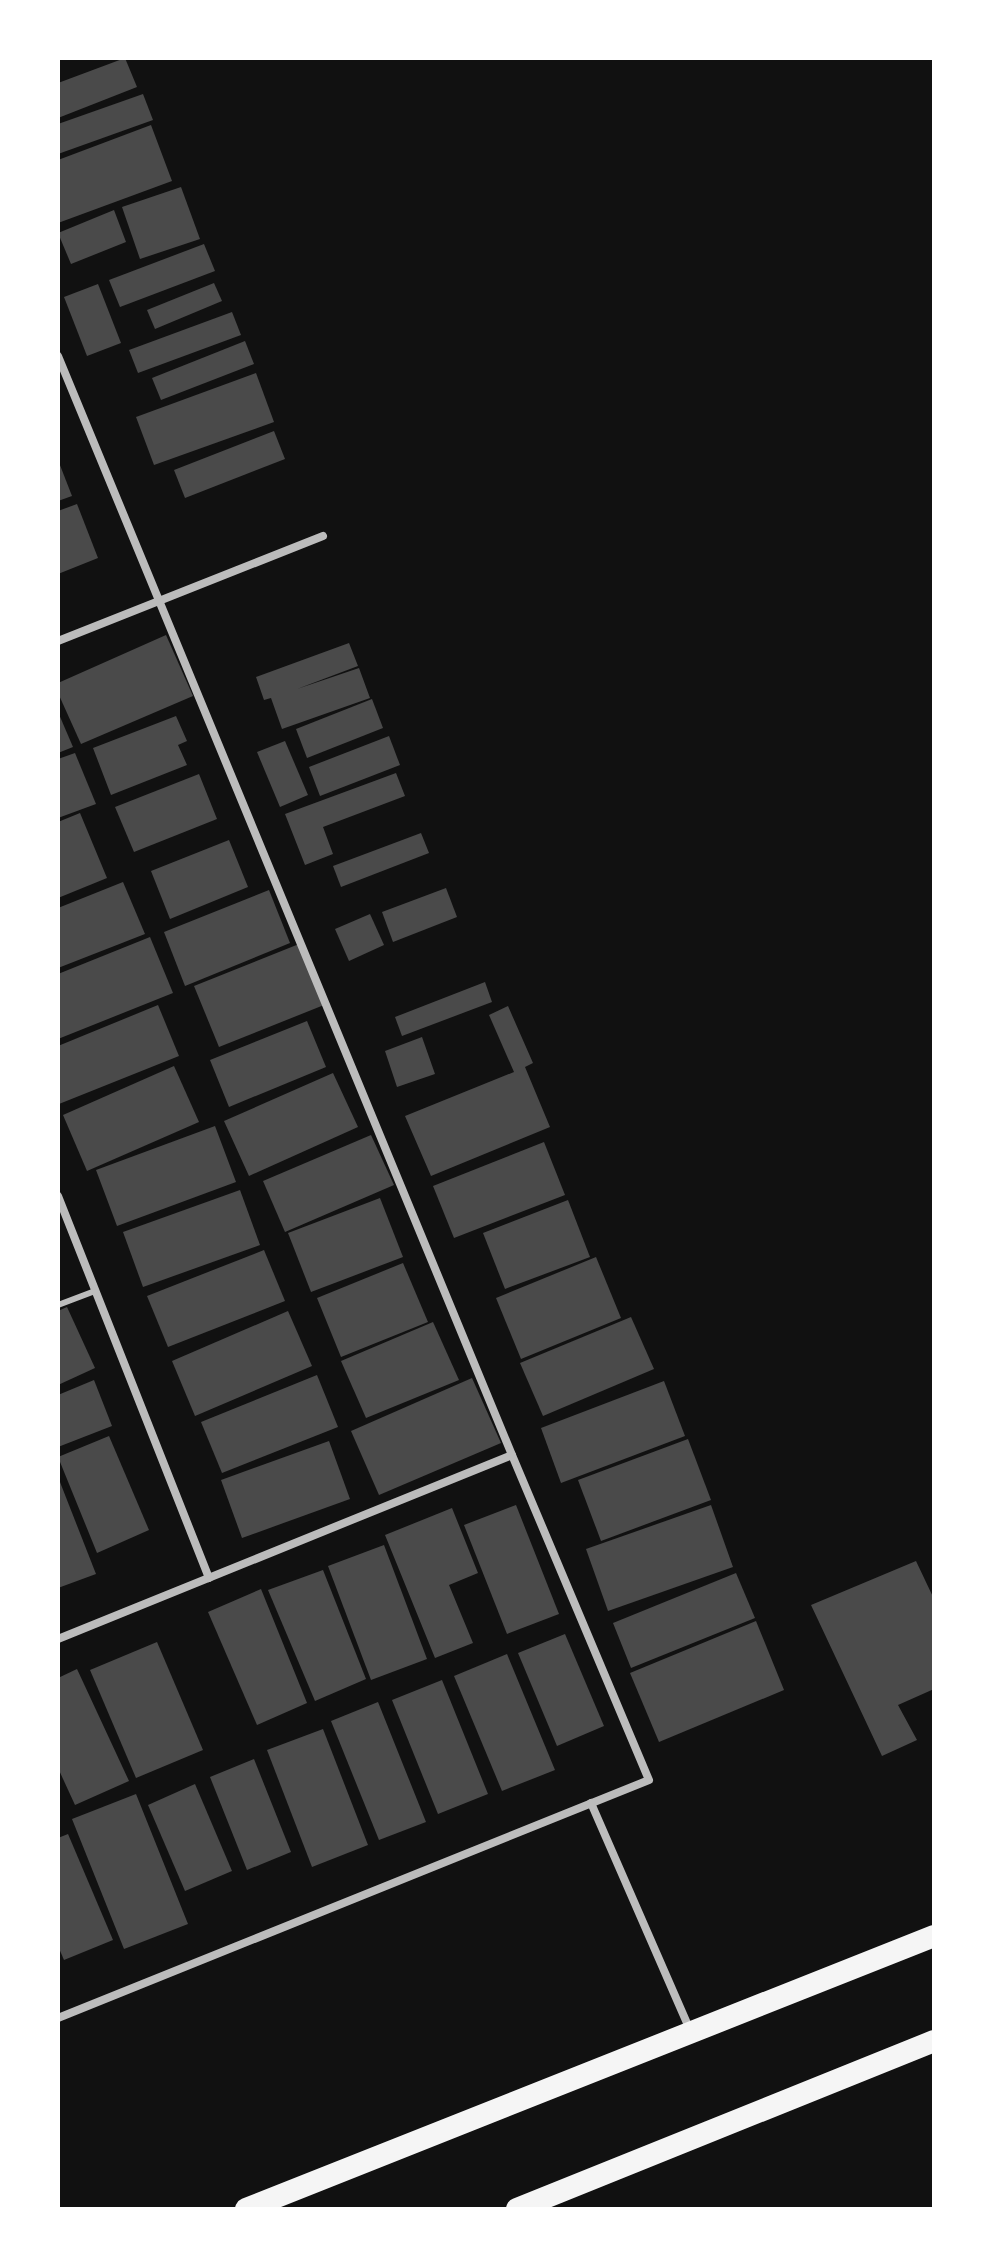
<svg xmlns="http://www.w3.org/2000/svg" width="992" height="2267" viewBox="0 0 992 2267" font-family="Overpass,sans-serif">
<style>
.building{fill:#4a4a4a}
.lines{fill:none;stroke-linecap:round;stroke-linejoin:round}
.service{stroke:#bcbcbc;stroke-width:6}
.minor{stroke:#bcbcbc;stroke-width:8}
.trunk{stroke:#f5f5f5;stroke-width:22}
</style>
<rect width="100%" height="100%" fill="#111"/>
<g class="building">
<path d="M125 58 137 87 58 118V83Z"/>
<path d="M143 94 153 120 58 154V124Z"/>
<path d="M151 125 172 181 58 223V160Z"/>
<path d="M181 187 200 239 140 259 122 207Z"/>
<path d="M114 210 126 242 71 264 58 233Z"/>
<path d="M204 244 215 271 120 307 109 280Z"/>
<path d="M214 283 222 301 155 329 147 310Z"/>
<path d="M98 284 121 343 87 356 64 297Z"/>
<path d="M232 312 241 335 138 373 129 350Z"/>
<path d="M245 341 254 364 161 400 152 378Z"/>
<path d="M256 373 274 422 154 465 136 417Z"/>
<path d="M274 431 285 459 185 498 174 470Z"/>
<path d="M58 460 72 496 58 501Z"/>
<path d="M77 504 98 558 58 574V511Z"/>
<path d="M166 635 193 696 81 744 58 693V683Z"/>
<path d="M349 643 358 666 297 689 359 668 370 698 282 729 271 698 264 700 256 677Z"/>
<path d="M372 699 383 728 307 758 296 729Z"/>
<path d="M58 712 73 747 58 753Z"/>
<path d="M176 716 187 741 178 745 187 765 111 795 93 748Z"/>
<path d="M389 736 400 765 320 796 309 767Z"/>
<path d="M285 741 308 795 280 807 257 752Z"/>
<path d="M75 753 96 804 58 818V759Z"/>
<path d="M396 773 405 796 323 827 333 854 305 865 285 814Z"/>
<path d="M199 774 217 819 134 852 115 807Z"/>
<path d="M80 813 107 878 58 898V822Z"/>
<path d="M421 833 429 853 341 887 333 866Z"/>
<path d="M229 840 248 887 170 919 151 871Z"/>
<path d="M123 882 145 934 58 968V908Z"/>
<path d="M446 888 457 917 393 942 382 912Z"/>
<path d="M269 890 290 943 185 986 164 932Z"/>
<path d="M370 914 384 945 349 961 335 929Z"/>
<path d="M150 937 173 993 58 1039V974Z"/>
<path d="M299 944 324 1005 219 1047 194 986Z"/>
<path d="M485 982 492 1002 402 1036 395 1017Z"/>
<path d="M158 1005 179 1056 59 1104 58 1046Z"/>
<path d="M508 1006 533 1063 525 1067 550 1127 431 1176 405 1116 514 1072 489 1015Z"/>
<path d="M307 1021 326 1067 229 1107 210 1060Z"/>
<path d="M422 1037 435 1074 397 1087 385 1051Z"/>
<path d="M174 1066 199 1122 87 1171 63 1115Z"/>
<path d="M333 1073 358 1127 249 1176 224 1121Z"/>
<path d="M215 1126 236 1182 117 1226 96 1170Z"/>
<path d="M371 1135 394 1185 285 1232 263 1181Z"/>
<path d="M544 1142 565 1195 454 1238 433 1186Z"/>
<path d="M240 1190 260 1245 143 1287 123 1232Z"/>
<path d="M380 1198 403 1257 311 1292 288 1233Z"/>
<path d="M568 1200 590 1257 505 1289 483 1233Z"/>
<path d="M264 1250 285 1301 168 1347 147 1296Z"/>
<path d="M596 1257 621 1318 521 1359 496 1298Z"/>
<path d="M403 1263 428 1322 341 1357 317 1298Z"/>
<path d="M67 1307 95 1368 58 1385V1311Z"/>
<path d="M288 1311 312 1366 195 1416 172 1361Z"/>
<path d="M631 1317 654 1369 543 1416 520 1363Z"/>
<path d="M433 1322 459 1380 366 1418 341 1361Z"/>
<path d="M317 1375 338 1427 222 1473 201 1422Z"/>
<path d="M472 1378 501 1443 379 1495 351 1431Z"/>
<path d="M94 1380 112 1426 58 1447V1395Z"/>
<path d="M664 1381 685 1436 561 1483 541 1428Z"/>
<path d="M109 1436 149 1530 97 1553 58 1457Z"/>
<path d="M688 1439 711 1500 601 1541 578 1480Z"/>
<path d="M329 1441 350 1499 242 1538 221 1480Z"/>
<path d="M58 1477 96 1574 58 1588Z"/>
<path d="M516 1505 559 1614 507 1634 464 1525Z"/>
<path d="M711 1505 733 1567 608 1611 586 1549Z"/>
<path d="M452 1508 478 1573 449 1585 473 1643 435 1658 385 1535Z"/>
<path d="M384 1545 427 1659 371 1680 328 1566Z"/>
<path d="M916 1561 934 1599V1689L898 1705 917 1740 882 1756 811 1605Z"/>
<path d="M323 1570 366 1679 315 1701 268 1590Z"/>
<path d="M736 1573 755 1618 631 1668 613 1623Z"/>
<path d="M261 1589 307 1703 257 1725 208 1612Z"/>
<path d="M756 1621 784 1690 659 1742 630 1673Z"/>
<path d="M565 1634 604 1726 557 1746 518 1653Z"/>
<path d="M157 1642 203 1750 136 1778 90 1670Z"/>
<path d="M507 1654 555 1770 502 1791 454 1676Z"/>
<path d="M77 1669 129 1781 75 1805 58 1768V1678Z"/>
<path d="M442 1680 488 1794 438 1814 392 1700Z"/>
<path d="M378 1702 426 1822 379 1840 331 1721Z"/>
<path d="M323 1729 368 1845 312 1867 267 1750Z"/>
<path d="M254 1759 291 1852 247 1870 210 1777Z"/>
<path d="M195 1784 232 1871 185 1891 148 1805Z"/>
<path d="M136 1794 188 1924 124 1949 72 1819Z"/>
<path d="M68 1834 113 1940 64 1960 58 1946V1838Z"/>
</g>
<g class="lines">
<path class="service" d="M58 1305 95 1291"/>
<g class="minor">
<path d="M58 356 512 1455 649 1780 58 2018"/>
<path d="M58 641 323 536"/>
<path d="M58 1196 209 1578"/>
<path d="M58 1639 512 1455"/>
<path d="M591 1803 690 2030"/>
</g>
<g class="trunk">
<path d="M246 2209 934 1936"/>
<path d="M517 2209 934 2041"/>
</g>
</g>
<rect width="992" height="2267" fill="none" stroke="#ffffff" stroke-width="120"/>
</svg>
